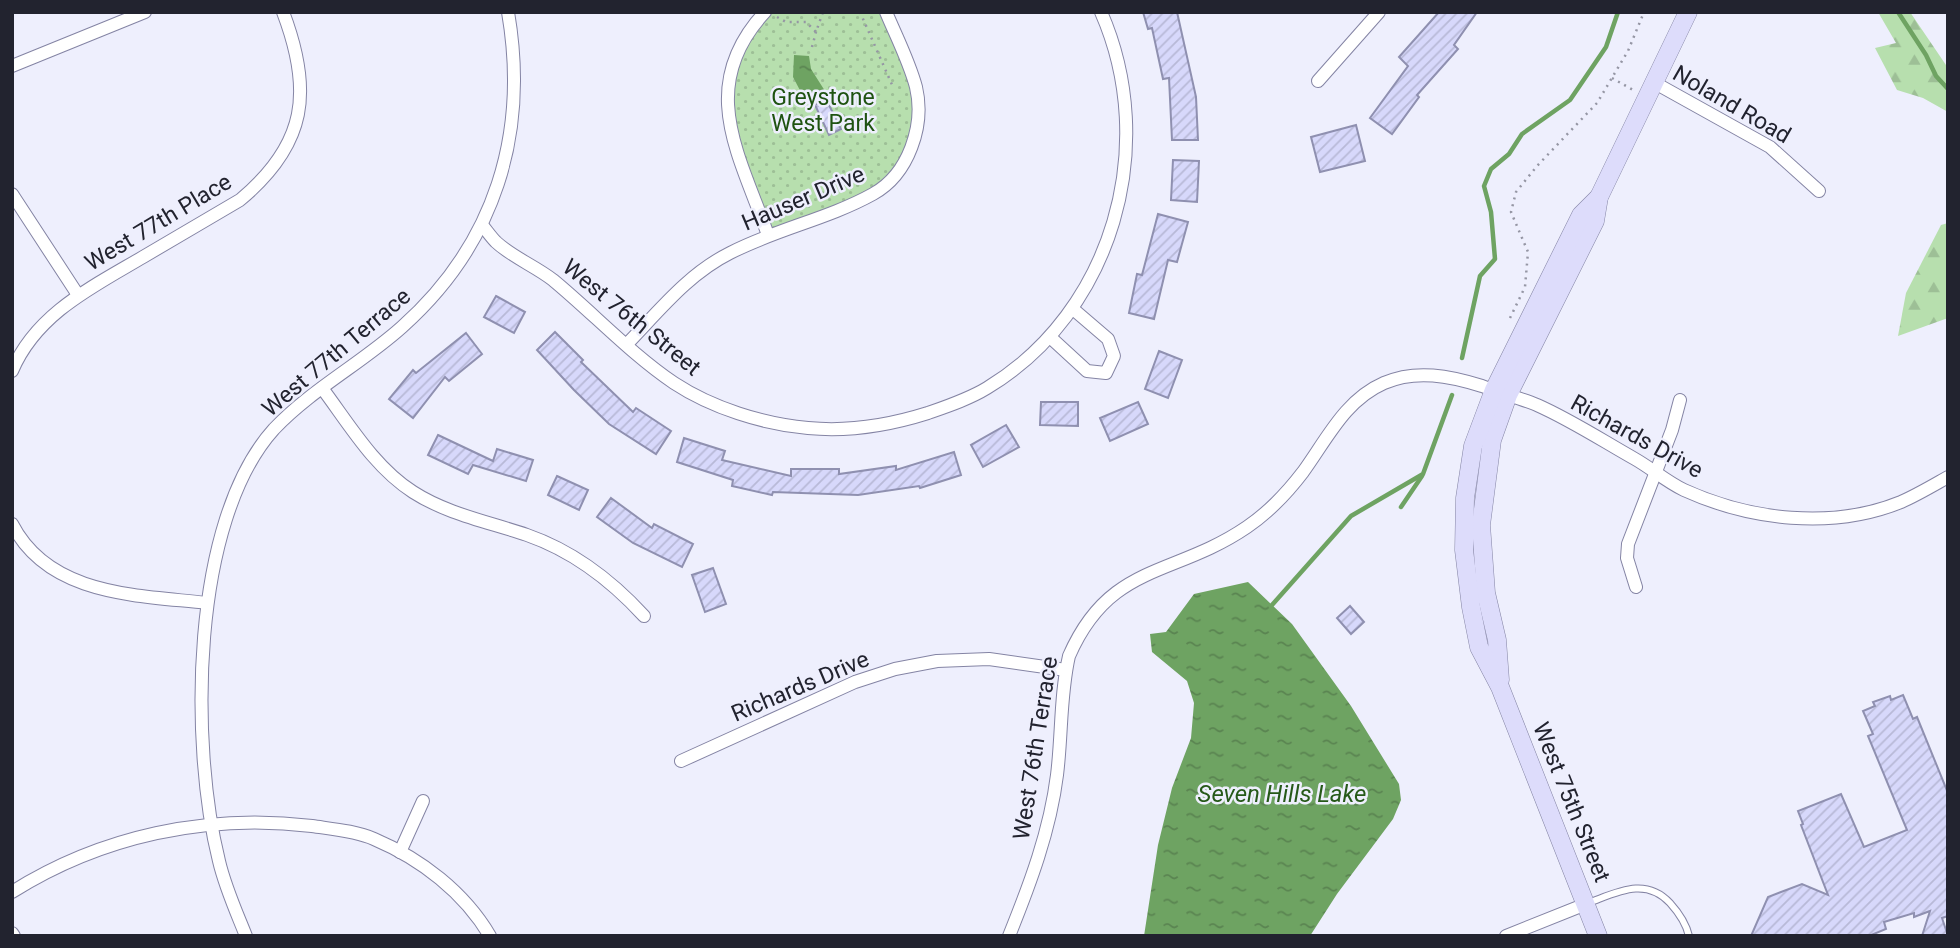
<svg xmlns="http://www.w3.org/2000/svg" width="1960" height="948" viewBox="0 0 1960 948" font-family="Roboto,sans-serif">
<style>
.forest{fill:url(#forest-firs)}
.park{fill:url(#park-dots)}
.water{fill:url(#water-ripples)}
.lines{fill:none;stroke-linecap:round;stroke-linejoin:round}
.stream{stroke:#6ea362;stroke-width:4.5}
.building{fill:url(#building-hatch);stroke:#8f90b0;stroke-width:2}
.service-casing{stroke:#8484a4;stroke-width:8}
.minor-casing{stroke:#8484a4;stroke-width:14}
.secondary-casing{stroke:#8484a4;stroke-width:19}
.path{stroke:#9596a4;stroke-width:2.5;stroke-dasharray:2 5;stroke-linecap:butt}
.service{stroke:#fff;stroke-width:6}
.minor{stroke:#fff;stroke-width:12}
.secondary{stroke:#dddcfb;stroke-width:18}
.labels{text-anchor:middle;stroke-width:5;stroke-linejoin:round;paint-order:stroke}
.park-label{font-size:23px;fill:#1f5311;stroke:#eeeffd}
.street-label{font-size:23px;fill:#22232f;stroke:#eeeffd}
.water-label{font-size:24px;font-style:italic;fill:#265919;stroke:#eeeffd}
</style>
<defs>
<pattern id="forest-firs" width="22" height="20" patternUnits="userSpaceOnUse" patternTransform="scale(1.75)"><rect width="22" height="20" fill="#b7dfae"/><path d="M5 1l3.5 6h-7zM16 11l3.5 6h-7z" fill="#9dbf96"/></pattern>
<pattern id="park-dots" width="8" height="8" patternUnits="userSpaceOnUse" patternTransform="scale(1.75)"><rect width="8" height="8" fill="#b7dfae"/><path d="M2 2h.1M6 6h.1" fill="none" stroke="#9dbf96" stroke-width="1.8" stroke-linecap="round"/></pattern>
<pattern id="water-ripples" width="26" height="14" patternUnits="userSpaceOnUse" patternTransform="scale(1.75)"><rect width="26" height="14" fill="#6ea362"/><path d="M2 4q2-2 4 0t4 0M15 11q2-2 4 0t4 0" fill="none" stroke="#5a8451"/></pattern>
<pattern id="building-hatch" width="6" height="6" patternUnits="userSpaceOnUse" patternTransform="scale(1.75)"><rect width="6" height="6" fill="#d7d8fb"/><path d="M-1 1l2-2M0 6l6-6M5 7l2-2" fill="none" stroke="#b8b9d7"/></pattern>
</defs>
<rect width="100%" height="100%" fill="#eeeffd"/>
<g class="forest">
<path d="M1878 12H1910L1948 68V112L1923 98 1897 90 1875 48 1896 43Z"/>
<path d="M1948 223V318L1898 336 1906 293 1941 225Z"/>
</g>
<path class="park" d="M765 12H886L916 87 914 140 887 184 768 235 731 133 730 71Z"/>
<g class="water">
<path d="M794 55 809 56 811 69 825 91 805 100 793 77Z"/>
<path d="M1248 582 1292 624 1351 706 1399 784 1401 800 1393 819 1337 894 1310 936H1144L1158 845 1172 788 1191 738 1194 703 1187 681 1152 652 1150 634 1166 632 1194 594Z"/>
</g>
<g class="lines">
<g class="stream">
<path d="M1898 12 1926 55 1936 76 1948 89"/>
<path d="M1462 358 1480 276 1495 259 1491 212 1484 186 1491 169 1509 154 1522 134 1570 100 1606 47 1618 12"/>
<path d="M1401 507 1422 476"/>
<path d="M1272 605 1351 516 1423 474 1452 395"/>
</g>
</g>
<g class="building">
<path d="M1143 12H1177L1196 97 1198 140H1172L1169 78 1163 79 1152 28 1148 29Z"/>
<path d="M1439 12H1477L1454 45 1458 49 1417 95 1419 97 1392 134 1370 118 1408 66 1399 57Z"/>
<path d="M826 99 841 129 829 135 815 105Z"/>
<path d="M1356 125 1365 161 1320 172 1311 137Z"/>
<path d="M1173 160 1199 161 1197 202 1171 200Z"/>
<path d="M1158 214 1188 222 1177 262 1168 260 1154 319 1129 313 1137 274 1142 275Z"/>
<path d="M496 296 525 312 514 333 484 317Z"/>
<path d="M555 332 583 360 581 362 633 412 636 408 671 431 656 454 609 424 574 390 537 350Z"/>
<path d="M466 333 482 354 449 381 445 377 413 418 389 399 413 370 416 373Z"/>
<path d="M1159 351 1182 360 1168 398 1145 389Z"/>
<path d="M1041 402H1078V426L1040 425Z"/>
<path d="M1138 402 1148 424 1110 441 1100 418Z"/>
<path d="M1006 425 1019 447 983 467 971 445Z"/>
<path d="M438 435 493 461 497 449 533 460 526 481 473 465 468 474 428 455Z"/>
<path d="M684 438 725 451 722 460 791 476V469H839V474L896 466V470L954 452 961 475 920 488 919 486 858 495 773 492 772 495 732 486 733 480 677 462Z"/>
<path d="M557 476 588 490 579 510 548 495Z"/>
<path d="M611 498 652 528 654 524 693 544 682 567 633 543 597 517Z"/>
<path d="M713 568 726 604 705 612 692 575Z"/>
<path d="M1350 606 1364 622 1351 634 1337 618Z"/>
<path d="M1903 695 1913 719 1917 717 1948 793V916L1942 918 1948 936H1922L1930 911 1914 917V913L1884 922 1886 929 1869 936H1751L1768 897 1802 884 1828 895 1801 825 1803 824 1798 811 1841 794 1864 847 1907 830 1868 736 1873 734 1863 711 1875 706 1873 702 1890 696 1891 700Z"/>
</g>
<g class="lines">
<defs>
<path id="service" d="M1588 903C1616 893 1645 876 1670 903 1679 913 1686 923 1689 936"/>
<g id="minor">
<path d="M765 12C696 86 739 154 768 235"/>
<path d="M12 66 145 12"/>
<path d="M1318 81 1379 12"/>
<path d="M1655 83 1770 147 1819 191"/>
<path d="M12 194 78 295"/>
<path d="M482 225C487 231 491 237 496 242 512 257 535 266 553 280 593 313 631 354 674 383 712 408 763 424 808 428 849 432 890 425 928 413 948 406 969 399 987 388 1113 312 1160 146 1101 12"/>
<path d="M1050 337 1087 371 1106 373 1114 356 1108 339 1073 309"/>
<path d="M627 344C659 311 688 274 730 253 776 229 828 219 873 194 909 174 925 125 916 87 909 61 896 36 886 12"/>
<path d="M12 371C36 314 92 287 143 257 175 238 208 219 240 200 307 144 313 91 283 12"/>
<path d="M322 388C349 424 374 467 413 492 447 514 489 522 527 535 573 551 611 580 644 616"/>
<path d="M12 524C49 596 137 595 207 603"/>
<path d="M1636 587 1627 558 1628 544 1672 430 1680 400"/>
<path d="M681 761 855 682 895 669 937 661 989 659 1066 670"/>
<path d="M400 852 423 801"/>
<path d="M12 892C101 836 208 813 312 826 332 829 356 831 374 839 421 859 464 892 490 936"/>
<path d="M12 933 14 936"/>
<path d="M246 936C236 911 225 887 219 861 190 745 190 522 274 429 312 389 362 363 402 327 495 244 529 134 508 12"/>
<path d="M1009 936C1030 884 1050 831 1057 775 1062 735 1060 695 1069 656 1110 562 1174 577 1247 527 1269 512 1287 493 1303 472 1327 439 1345 400 1384 383 1416 369 1450 376 1482 386 1500 393 1520 398 1537 405 1571 420 1603 441 1635 459 1651 468 1667 482 1684 490 1750 520 1832 530 1901 502 1917 495 1932 486 1948 477"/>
<path d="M1506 936 1586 904"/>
</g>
<g id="secondary">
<path d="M1500 680 1497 640 1486 593 1481 525 1492 440 1508 395 1595 221 1599 197 1688 12"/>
<path d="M1598 936 1500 687 1479 647 1471 607 1464 550 1465 498 1473 446 1494 390 1581 215 1599 197"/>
</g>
</defs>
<use href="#service" class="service-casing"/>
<use href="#minor" class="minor-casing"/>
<use href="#secondary" class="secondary-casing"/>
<g class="path">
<path d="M860 12 893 87"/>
<path d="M777 17 786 22H806L816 32 823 12"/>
<path d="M812 47 816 32"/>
<path d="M1612 78 1633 90"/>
<path d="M1510 318 1525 287 1528 252 1511 212 1516 192 1537 166 1597 103 1628 51 1644 12"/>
</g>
<use href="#service" class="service"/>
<use href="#minor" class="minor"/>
<use href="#secondary" class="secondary"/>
</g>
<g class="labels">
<g class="park-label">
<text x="823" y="105">Greystone<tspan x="823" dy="26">West Park</tspan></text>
</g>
<g class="street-label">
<text transform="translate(1732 104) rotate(30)" y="8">Noland Road</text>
<text transform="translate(803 198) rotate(-23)" y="8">Hauser Drive</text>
<text transform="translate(158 222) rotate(-31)" y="8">West 77th Place</text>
<text transform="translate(632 317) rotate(39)" y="8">West 76th Street</text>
<text transform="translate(336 352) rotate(-40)" y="8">West 77th Terrace</text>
<text transform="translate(1637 436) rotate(29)" y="8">Richards Drive</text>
<text transform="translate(800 686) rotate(-23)" y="8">Richards Drive</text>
<text transform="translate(1035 748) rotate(-81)" y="8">West 76th Terrace</text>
<text transform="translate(1572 802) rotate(68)" y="8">West 75th Street</text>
</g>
<g class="water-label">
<text x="1282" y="802">Seven Hills Lake</text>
</g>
</g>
<rect width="1960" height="948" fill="none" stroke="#22232f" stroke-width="28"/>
</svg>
